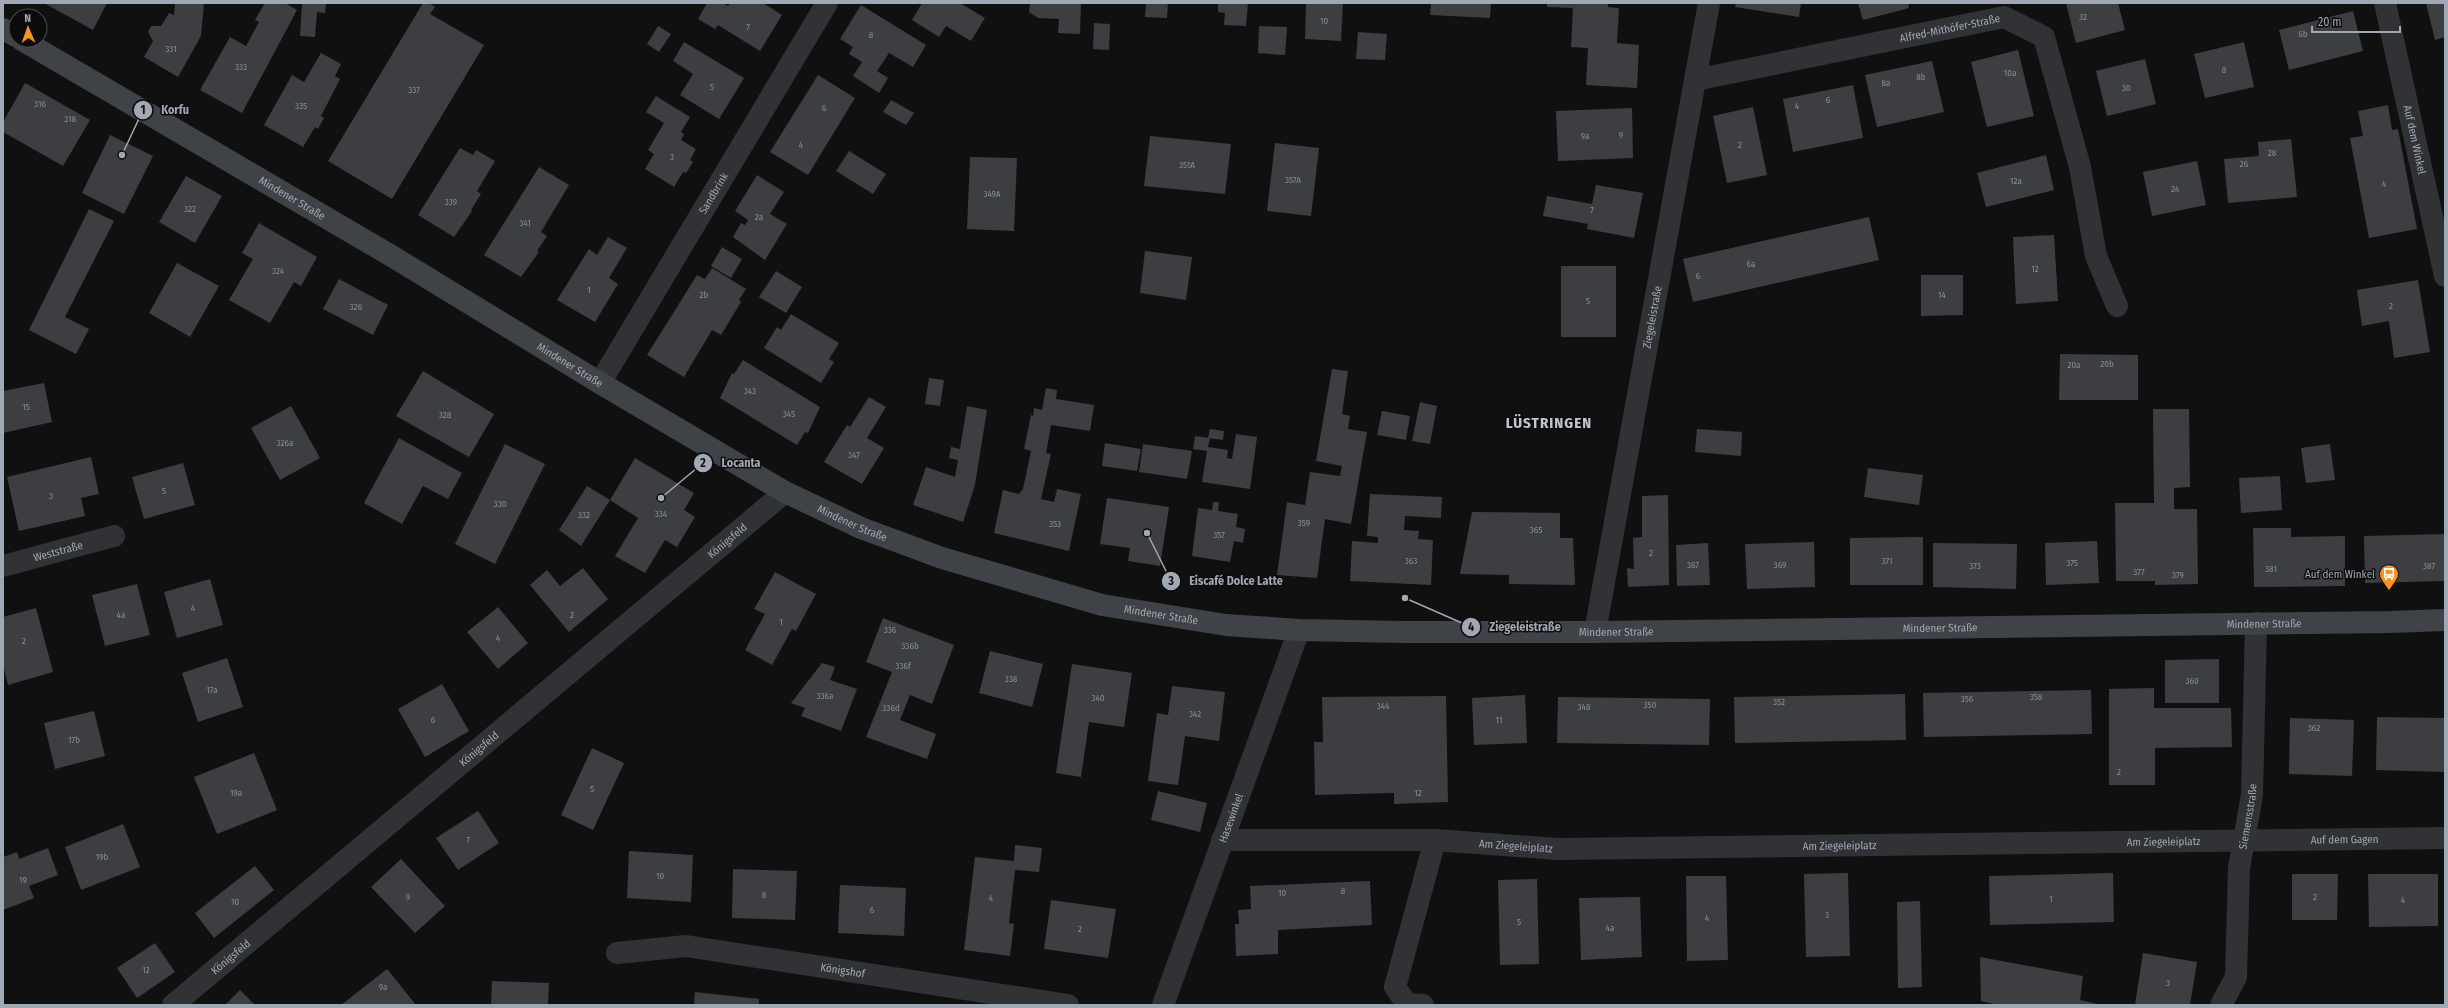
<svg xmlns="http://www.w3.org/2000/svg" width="2448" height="1008" viewBox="0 0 2448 1008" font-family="'Fira Sans Condensed',sans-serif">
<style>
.building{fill:#3c3e41}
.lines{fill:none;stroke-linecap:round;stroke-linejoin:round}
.minor{stroke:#313236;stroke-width:22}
.secondary{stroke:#3f4246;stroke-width:22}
.labels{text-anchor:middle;stroke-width:3;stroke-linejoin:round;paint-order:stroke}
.number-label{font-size:9px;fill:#878e96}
.street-label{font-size:11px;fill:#a0a8b3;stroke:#0b0b0c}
.poi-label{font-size:11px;fill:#a0a8b3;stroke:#0b0b0c;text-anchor:end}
.district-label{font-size:15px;font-weight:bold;letter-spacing:1px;fill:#c1c7cf;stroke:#0b0b0c}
.leader{fill:none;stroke:#a0a8b3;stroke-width:1.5}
.callout-dot{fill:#a0a8b3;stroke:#0b0b0c;stroke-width:1.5}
.mark-label{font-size:12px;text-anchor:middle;font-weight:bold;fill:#111}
.callout-label{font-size:12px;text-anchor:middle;font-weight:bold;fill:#a0a8b3;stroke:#0b0b0c;stroke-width:3;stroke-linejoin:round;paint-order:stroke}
</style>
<rect width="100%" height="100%" fill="#101011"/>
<g class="building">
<path d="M44 3H107L93 30Z"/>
<path d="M175 3H204L201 36 178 77 144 57 153 41 148 32 151 26H161L169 13 174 15Z"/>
<path d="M265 3H285L297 10 242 113 200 90 230 37 246 46 259 22 255 20Z"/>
<path d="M302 3H326L325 13 317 12 315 37 300 36Z"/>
<path d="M423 3H429L435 7 430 14 484 45 392 199 328 161Z"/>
<path d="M707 3H723L728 6 730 3H763L782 15 760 51 718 25 715 29 698 19Z"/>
<path d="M922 3H960L985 18 971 41 946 26 939 37 912 20Z"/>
<path d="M1030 3H1081L1080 34 1058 33 1059 19 1038 18 1029 12Z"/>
<path d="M1146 3H1168L1167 18 1145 17Z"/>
<path d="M1218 3H1248L1246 26 1224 25 1225 13 1218 12Z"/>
<path d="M1306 3H1343L1341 41 1305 39Z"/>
<path d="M1431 3H1491L1490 18 1430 15Z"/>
<path d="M1547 3H1608V7L1619 8 1617 43 1639 45 1637 88 1586 85 1588 48 1571 47 1573 8 1547 7Z"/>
<path d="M1736 3H1801L1799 17 1735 7Z"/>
<path d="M1858 3H1908L1909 8 1863 20Z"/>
<path d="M2066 3H2118L2125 30 2076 43Z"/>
<path d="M2426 3H2445V37L2435 40Z"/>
<path d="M861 5 926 45 913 67 889 53 877 71 888 78 879 93 853 76 862 62 849 54 853 47 840 39Z"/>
<path d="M2353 11 2363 51 2289 70 2279 30Z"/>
<path d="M1094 23 1110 24 1109 50 1093 49Z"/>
<path d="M658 26 671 34 659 52 647 44Z"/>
<path d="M1259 26 1287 27 1285 55 1258 53Z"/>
<path d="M1358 32 1387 34 1385 60 1356 59Z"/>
<path d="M684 42 744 78 719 119 680 95 693 74 673 61Z"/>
<path d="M2244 42 2254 87 2205 98 2194 54Z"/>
<path d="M2018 50 2034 116 1987 127 1971 62Z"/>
<path d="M321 53 341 64 335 76 340 79 321 116 324 118 318 129 315 127 303 147 264 125 292 75 304 82Z"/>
<path d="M2145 59 2156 104 2107 116 2096 71Z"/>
<path d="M1932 61 1944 112 1877 127 1865 75Z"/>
<path d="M818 75 855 98 808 175 770 152Z"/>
<path d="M25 83 90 120 63 166 3 132V122Z"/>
<path d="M1853 85 1863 138 1793 152 1783 99Z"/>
<path d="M656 96 690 117 681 132 684 134 681 140 696 149 690 160 693 162 686 173 683 172 674 187 645 169 654 154 648 150 664 123 646 112Z"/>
<path d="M891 100 914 113 906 125 883 112Z"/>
<path d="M2388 105 2392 130 2398 129 2417 229 2369 238 2350 138 2363 136 2358 111Z"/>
<path d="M1753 107 1767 175 1727 183 1713 116Z"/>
<path d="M1632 108 1633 158 1558 161 1556 111Z"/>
<path d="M110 135 153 156 124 214 82 193Z"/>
<path d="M1150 136 1231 144 1225 194 1144 186Z"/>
<path d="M2291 139 2297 197 2228 203 2224 159 2259 156 2258 142Z"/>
<path d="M1275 143 1319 148 1311 216 1267 211Z"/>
<path d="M460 148 473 155 476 150 495 161 477 191 481 194 471 210 472 211 454 237 418 215Z"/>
<path d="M849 151 886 174 873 194 836 171Z"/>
<path d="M2046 155 2054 190 1986 207 1977 173Z"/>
<path d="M970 157 1017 158 1014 231 967 229Z"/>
<path d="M2197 161 2206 205 2152 216 2143 172Z"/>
<path d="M539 167 569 185 541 232 547 236 537 251 539 252 521 277 484 255Z"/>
<path d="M757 175 784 192 770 214 787 224 765 260 733 237 741 223 745 225 748 220 735 211Z"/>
<path d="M186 176 222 196 195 243 159 222Z"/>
<path d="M1596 185 1643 193 1634 238 1587 229 1588 224 1543 216 1547 196 1592 204Z"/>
<path d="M89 209 114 221 65 317 89 329 76 354 29 330Z"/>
<path d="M1869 217 1879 260 1693 302 1683 259Z"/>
<path d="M259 223 317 257 301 286 294 282 270 323 229 300 253 259 242 253Z"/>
<path d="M2054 235 2058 301 2016 304 2013 237Z"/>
<path d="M608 237 627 248 609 278 618 284 595 322 557 300 589 249 597 255Z"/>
<path d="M722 247 742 259 731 278 711 266Z"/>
<path d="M1145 251 1192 257 1186 300 1140 293Z"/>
<path d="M177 263 219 286 190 337 149 313Z"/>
<rect x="1561" y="266" width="55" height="71"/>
<path d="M712 268 746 289 739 300 741 302 721 335 712 330 684 377 647 355 697 275 705 279Z"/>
<path d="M776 271 802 287 786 313 759 297Z"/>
<path d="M1921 275H1963V315L1921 316Z"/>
<path d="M339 279 388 305 373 335 323 309Z"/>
<path d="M2418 280 2430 352 2394 358 2389 321 2362 326 2357 290Z"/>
<path d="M791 314 839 343 829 359 834 362 821 383 764 348 777 327 781 330Z"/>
<path d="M2060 354 2138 355V400H2059Z"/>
<path d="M743 360 820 407 808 433 805 432 797 445 720 398 732 373 734 374Z"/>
<path d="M1332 369 1348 371 1342 414 1350 416 1348 429 1367 432 1351 524 1325 519 1317 578 1277 575 1287 502 1305 505 1310 472 1340 476 1342 466 1316 461Z"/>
<path d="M423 371 494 414 469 457 396 416Z"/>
<path d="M929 378 944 380 940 406 925 404Z"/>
<path d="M44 383 52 422 3 433V391Z"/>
<path d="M1046 388 1057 390 1056 399 1094 405 1090 431 1051 425 1050 431 1046 453 1051 454 1041 499 1054 502 1057 489 1081 494 1069 551 994 533 1003 490 1019 494 1023 489 1031 451 1024 449 1031 415 1033 416 1034 408 1042 410Z"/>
<path d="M869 397 886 407 867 438 884 448 862 484 824 462 847 425 850 427Z"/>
<path d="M1420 402 1437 406 1430 444 1412 441Z"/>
<path d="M291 406 320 458 280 480 251 428Z"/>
<path d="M967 406 987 410 975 485 963 522 913 505 926 467 955 477 958 460 949 458 951 447 960 449Z"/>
<path d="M2153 409H2189L2190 487 2174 488V509H2197L2198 584 2155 585V581H2116L2115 503H2154Z"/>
<path d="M1382 411 1410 416 1406 440 1377 435Z"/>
<path d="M1210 429 1224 431 1223 440 1208 438Z"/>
<path d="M1697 429 1742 432 1741 456 1695 452Z"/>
<path d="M1236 434 1257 437 1250 489 1202 482 1207 451 1193 449 1195 436 1210 438 1208 447 1228 450 1227 458 1232 459Z"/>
<path d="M399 438 462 473 448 499 423 486 402 524 364 503Z"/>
<path d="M1105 443 1141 449 1137 471 1102 466Z"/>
<path d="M505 444 545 464 495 564 455 544Z"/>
<path d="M1143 444 1192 451 1187 479 1139 472Z"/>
<path d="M2330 444 2335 480 2306 483 2301 448Z"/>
<path d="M91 457 99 494 81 498 85 516 19 531 7 477Z"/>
<path d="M635 458 694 493 684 510 695 517 677 547 665 540 645 573 615 556 638 518 610 500 581 546 559 530 587 486 610 500Z"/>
<path d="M183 463 195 505 144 519 132 477Z"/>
<path d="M1868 468 1923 475 1919 505 1864 497Z"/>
<path d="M2280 476 2282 510 2241 513 2239 478Z"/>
<path d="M1370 494 1442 497 1441 518 1405 516 1404 530 1419 531 1418 539 1433 540 1431 585 1350 581 1352 541 1378 543V537L1367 536Z"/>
<path d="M1668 495 1669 585 1628 587 1627 568 1634 569 1633 538 1642 537V496Z"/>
<path d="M1107 498 1169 507 1160 566 1128 561 1130 548 1100 544Z"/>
<path d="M1213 502H1219L1218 511 1238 514 1236 527 1245 529 1243 543 1234 541 1230 562 1192 556 1198 508 1212 510Z"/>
<path d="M1472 512 1560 513V538H1573L1575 585 1509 584V575L1460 574Z"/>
<path d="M2253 528H2291V537L2345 536V586L2254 587Z"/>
<path d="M2445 534V581L2365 583 2364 536Z"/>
<path d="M1923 537V585H1850V538Z"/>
<path d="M2097 541 2099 583 2046 585 2045 543Z"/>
<path d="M1814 542 1815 587 1747 589 1745 544Z"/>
<path d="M1708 543 1710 585 1677 586 1676 545Z"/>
<path d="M1933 543 2017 544 2016 589 1933 587Z"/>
<path d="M583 568 608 599 569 632 530 585 547 570 560 586Z"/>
<path d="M775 572 816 594 796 631 792 629 772 665 745 650 765 614 754 609Z"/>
<path d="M210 579 223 625 177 638 164 592Z"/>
<path d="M137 584 150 635 105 646 92 595Z"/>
<path d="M498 607 528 643 498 669 467 632Z"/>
<path d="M36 608 53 672 8 685 3 665V617Z"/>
<path d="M883 618 954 645 932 704 910 695 900 720 936 734 927 759 866 737 892 672 866 662Z"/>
<path d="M990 651 1043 664 1032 707 979 693Z"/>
<path d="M227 658 243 707 198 722 182 673Z"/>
<path d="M2219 659V703H2165V660Z"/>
<path d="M822 663 835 667 830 680 857 689 841 731 801 716 805 708 791 703Z"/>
<path d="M1072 664 1132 673 1124 727 1089 722 1081 777 1056 773Z"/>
<path d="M442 684 469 731 425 757 398 709Z"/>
<path d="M1172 686 1225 692 1219 741 1185 736 1178 785 1148 781 1157 713 1168 715Z"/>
<path d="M2154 688V708H2231L2232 747 2155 748V785H2109V689Z"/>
<path d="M2091 690 2092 734 1924 737 1923 693Z"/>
<path d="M1905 694 1906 740 1735 743 1734 697Z"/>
<path d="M1525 695 1527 743 1474 745 1472 698Z"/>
<path d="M1446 696 1448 802 1394 804V793L1315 795 1314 742H1323L1322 697Z"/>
<path d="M1558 697 1710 699 1709 745 1557 743Z"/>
<path d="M94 711 105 756 55 769 44 723Z"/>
<path d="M2377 717 2445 718V772L2376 770Z"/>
<path d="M2290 718 2354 720 2352 776 2289 774Z"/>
<path d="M592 748 624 763 593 830 561 815Z"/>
<path d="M254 753 277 810 217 834 194 777Z"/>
<path d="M1158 791 1207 803 1200 832 1151 820Z"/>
<path d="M478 811 499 843 458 870 436 838Z"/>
<path d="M123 824 140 867 81 890 65 847Z"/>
<path d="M1015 845 1042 848 1039 872 1015 870 1009 923 1014 924 1010 956 964 950 975 857 1014 861Z"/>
<path d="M48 848 58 875 29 886 34 898 3 910V857L17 852 19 859Z"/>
<path d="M629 851 693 855 691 902 627 898Z"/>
<path d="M401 859 445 906 415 933 371 887Z"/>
<path d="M255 866 274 890 214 938 195 913Z"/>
<path d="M733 869 797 871 795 920 732 918Z"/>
<path d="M1848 873 1850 956 1806 957 1804 874Z"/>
<path d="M2113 873 2114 922 1990 925 1989 876Z"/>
<path d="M2292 874H2338L2337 920H2292Z"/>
<path d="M2368 874H2438V926L2369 927Z"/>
<path d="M1686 876H1726L1728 960 1687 961Z"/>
<path d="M1537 879 1539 964 1500 965 1498 880Z"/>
<path d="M1370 881 1372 925 1278 930V954L1236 956 1235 924H1239L1238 910 1251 909 1250 886Z"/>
<path d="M840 885 906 888 904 936 838 933Z"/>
<path d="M1640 897 1642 957 1581 960 1579 898Z"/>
<path d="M1051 900 1116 909 1108 958 1044 949Z"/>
<path d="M1920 901 1922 987 1898 988 1897 902Z"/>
<path d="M155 943 175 972 137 998 117 968Z"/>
<path d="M2143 953 2197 962 2190 1005H2135Z"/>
<path d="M1980 957 2083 976 2080 1000 2102 1005H1998L1981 1001Z"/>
<path d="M387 969 416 1005H341Z"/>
<path d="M492 981 549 983 548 1005H491Z"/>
<path d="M240 990 255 1005H225Z"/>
<path d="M695 992 759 999V1005H694Z"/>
</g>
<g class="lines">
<g class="minor">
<path id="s1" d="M2385 3 2445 276"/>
<path id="s2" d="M1695 80 2004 17 2044 37 2080 167 2096 256 2117 306"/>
<path id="s3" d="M600 383 827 3"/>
<path id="s4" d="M3 566 114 536"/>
<path id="s5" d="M1595 632 1709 3"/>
<path id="s6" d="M1222 840H1435L1558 849 2445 838"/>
<path id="s7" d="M617 953 686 946 1068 1005"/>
<path id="s8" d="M173 1005 785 492"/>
<path id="s9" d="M1163 1005 1299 630"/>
<path d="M1423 1005 1407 1004 1395 987 1435 840"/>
<path id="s10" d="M2221 1005 2236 977 2239 868 2252 795 2256 623"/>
</g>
<g class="secondary">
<path d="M3 29 16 36"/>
<path id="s11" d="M22 40 390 255 600 383 785 492 861 528 942 558 1102 605 1226 625 1299 630 1403 632H1595L2390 622 2445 620"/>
</g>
</g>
<defs>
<symbol id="bus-pin" viewBox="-11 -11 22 30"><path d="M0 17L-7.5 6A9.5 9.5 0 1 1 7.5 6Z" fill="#f89521" stroke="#0b0b0c"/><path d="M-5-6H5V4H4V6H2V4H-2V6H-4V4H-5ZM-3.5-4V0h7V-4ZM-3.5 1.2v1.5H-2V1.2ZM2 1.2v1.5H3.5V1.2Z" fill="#fff"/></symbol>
</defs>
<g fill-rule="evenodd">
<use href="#bus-pin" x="2378" y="563" width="22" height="30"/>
</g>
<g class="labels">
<g class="number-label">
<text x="2083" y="20">32</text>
<text x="1324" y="24">10</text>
<text x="748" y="30">7</text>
<text x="2303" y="37">6b</text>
<text x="871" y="38">8</text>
<text x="171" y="52">331</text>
<text x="241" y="70">333</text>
<text x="2224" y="73">8</text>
<text x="2010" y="76">10a</text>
<text x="1921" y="80">8b</text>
<text x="1886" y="86">8a</text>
<text x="712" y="90">5</text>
<text x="2126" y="91">30</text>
<text x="414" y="93">337</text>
<text x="1828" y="103">6</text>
<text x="40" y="107">316</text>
<text x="301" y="109">335</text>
<text x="1797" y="109">4</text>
<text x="824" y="111">6</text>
<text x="70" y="122">318</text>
<text x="1621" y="138">9</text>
<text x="1585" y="139">9a</text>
<text x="801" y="148">4</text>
<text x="1740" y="148">2</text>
<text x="2272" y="156">28</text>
<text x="672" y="160">3</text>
<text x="2244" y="167">26</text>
<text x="1187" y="168">351A</text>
<text x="1293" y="183">357A</text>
<text x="2016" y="184">12a</text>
<text x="2384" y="187">4</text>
<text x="2175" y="192">24</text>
<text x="992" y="197">349A</text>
<text x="451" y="205">339</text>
<text x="190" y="212">322</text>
<text x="1592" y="213">7</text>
<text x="759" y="220">2a</text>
<text x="525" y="226">341</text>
<text x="1751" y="267">6a</text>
<text x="2035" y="272">12</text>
<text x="278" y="274">324</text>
<text x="1698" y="279">6</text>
<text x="589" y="293">1</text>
<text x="704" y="298">2b</text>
<text x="1942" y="298">14</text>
<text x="1588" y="304">5</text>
<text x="2391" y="309">2</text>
<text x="356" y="310">326</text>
<text x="2107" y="367">20b</text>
<text x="2074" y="368">20a</text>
<text x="750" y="394">343</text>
<text x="26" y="410">15</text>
<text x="789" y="417">345</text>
<text x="445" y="418">328</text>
<text x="285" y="446">326a</text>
<text x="854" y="458">347</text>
<text x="164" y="494">5</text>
<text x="51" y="499">3</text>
<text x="500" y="507">330</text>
<text x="661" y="517">334</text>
<text x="584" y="518">332</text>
<text x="1304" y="526">359</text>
<text x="1055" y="527">353</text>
<text x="1536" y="533">365</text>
<text x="1219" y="538">357</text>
<text x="1651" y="556">2</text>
<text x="1411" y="564">363</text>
<text x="1887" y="564">371</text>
<text x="2072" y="566">375</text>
<text x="1693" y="568">367</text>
<text x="1780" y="568">369</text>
<text x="1975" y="569">373</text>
<text x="2429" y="569">387</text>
<text x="2271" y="572">381</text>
<text x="2139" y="575">377</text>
<text x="2178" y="578">379</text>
<text x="193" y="611">4</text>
<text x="121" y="618">4a</text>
<text x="572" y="618">2</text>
<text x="781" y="625">1</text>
<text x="890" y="633">336</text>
<text x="498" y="641">4</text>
<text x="24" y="644">2</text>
<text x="910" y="649">336b</text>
<text x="903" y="669">336f</text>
<text x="1011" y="682">338</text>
<text x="2192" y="684">360</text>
<text x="212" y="693">17a</text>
<text x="825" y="699">336a</text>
<text x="2036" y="700">358</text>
<text x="1098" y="701">340</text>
<text x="1967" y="702">356</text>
<text x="1779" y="705">352</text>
<text x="1650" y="708">350</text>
<text x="1383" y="709">344</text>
<text x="1584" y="710">348</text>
<text x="891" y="711">336d</text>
<text x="1195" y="717">342</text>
<text x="433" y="723">6</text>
<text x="1499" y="723">11</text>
<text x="2314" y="731">362</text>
<text x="74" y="743">17b</text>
<text x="2119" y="775">2</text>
<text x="592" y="792">5</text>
<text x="236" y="796">19a</text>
<text x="1418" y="796">12</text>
<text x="468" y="843">7</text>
<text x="102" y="860">19b</text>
<text x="660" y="879">10</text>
<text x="23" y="883">19</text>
<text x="1343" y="894">8</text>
<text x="1282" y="896">10</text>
<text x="764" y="898">8</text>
<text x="408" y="900">9</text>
<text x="2315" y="900">2</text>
<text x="991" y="901">4</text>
<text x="2051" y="902">1</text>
<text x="2403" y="903">4</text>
<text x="235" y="905">10</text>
<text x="872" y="913">6</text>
<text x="1827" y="918">3</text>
<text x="1707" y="921">4</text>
<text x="1519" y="925">5</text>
<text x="1610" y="931">4a</text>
<text x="1080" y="932">2</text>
<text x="146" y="973">12</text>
<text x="2168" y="986">3</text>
<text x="383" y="990">9a</text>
</g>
<g class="street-label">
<text dy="4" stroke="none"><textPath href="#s2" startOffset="260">Alfred-Mithöfer-Straße</textPath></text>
<text dy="4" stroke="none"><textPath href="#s1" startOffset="140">Auf dem Winkel</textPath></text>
<text dy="4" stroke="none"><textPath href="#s3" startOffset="221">Sandbrink</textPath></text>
<text dy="4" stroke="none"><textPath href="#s11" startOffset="313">Mindener Straße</textPath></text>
<text dy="4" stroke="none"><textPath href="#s5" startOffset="320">Ziegeleistraße</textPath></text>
<text dy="4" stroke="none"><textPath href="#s11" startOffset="637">Mindener Straße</textPath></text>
<text dy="4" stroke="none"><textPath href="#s11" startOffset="961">Mindener Straße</textPath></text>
<text dy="4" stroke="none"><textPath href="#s8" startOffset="723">Königsfeld</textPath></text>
<text dy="4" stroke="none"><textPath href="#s4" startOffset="57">Weststraße</textPath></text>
<text dy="4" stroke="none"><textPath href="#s11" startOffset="1284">Mindener Straße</textPath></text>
<text dy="4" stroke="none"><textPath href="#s11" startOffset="2388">Mindener Straße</textPath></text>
<text dy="4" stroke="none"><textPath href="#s11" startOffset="2064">Mindener Straße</textPath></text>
<text dy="4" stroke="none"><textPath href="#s11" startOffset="1740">Mindener Straße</textPath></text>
<text dy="4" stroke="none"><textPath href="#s8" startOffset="399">Königsfeld</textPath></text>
<text dy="4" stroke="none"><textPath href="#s10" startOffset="193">Siemensstraße</textPath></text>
<text dy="4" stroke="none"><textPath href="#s9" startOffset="199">Hasewinkel</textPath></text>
<text dy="4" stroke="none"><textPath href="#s6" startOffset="1123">Auf dem Gagen</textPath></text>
<text dy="4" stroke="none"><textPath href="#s6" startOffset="942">Am Ziegeleiplatz</textPath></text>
<text dy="4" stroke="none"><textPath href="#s6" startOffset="618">Am Ziegeleiplatz</textPath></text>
<text dy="4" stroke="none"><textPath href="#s6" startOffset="294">Am Ziegeleiplatz</textPath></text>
<text dy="4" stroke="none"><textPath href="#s8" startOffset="75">Königsfeld</textPath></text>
<text dy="4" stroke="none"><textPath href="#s7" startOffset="228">Königshof</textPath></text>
</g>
<g class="poi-label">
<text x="2375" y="578">Auf dem Winkel</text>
</g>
<g class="district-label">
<text x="1549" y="428">LÜSTRINGEN</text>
</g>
</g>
<path class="leader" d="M122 155L143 110M661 498L703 463M1147 533L1171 581M1405 598L1471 627"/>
<g class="callout-dot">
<circle cx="122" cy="155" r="4"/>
<circle cx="661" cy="498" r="4"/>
<circle cx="1147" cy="533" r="4"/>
<circle cx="1405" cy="598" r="4"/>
<circle cx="143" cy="110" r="10"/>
<circle cx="703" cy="463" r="10"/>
<circle cx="1171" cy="581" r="10"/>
<circle cx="1471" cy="627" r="10"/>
</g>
<g class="mark-label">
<text x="143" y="114">1</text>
<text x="703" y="467">2</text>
<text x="1171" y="585">3</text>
<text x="1471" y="631">4</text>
</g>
<g class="callout-label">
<text x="175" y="114">Korfu</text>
<text x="741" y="467">Locanta</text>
<text x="1236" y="585">Eiscafé Dolce Latte</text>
<text x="1525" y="631">Ziegeleistraße</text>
</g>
<rect width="2448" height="1008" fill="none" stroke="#a0a8b3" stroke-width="8"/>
<g transform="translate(28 28) rotate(358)"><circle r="19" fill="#0b0b0c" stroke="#474a4f"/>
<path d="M0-3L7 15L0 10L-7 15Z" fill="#f89521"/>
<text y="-6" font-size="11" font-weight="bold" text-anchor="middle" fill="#a0a8b3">N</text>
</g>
<path d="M2312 26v6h88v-6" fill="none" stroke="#a0a8b3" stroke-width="2"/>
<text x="2318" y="26" font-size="12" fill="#a0a8b3" stroke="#0b0b0c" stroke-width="3" paint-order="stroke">20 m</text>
</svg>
